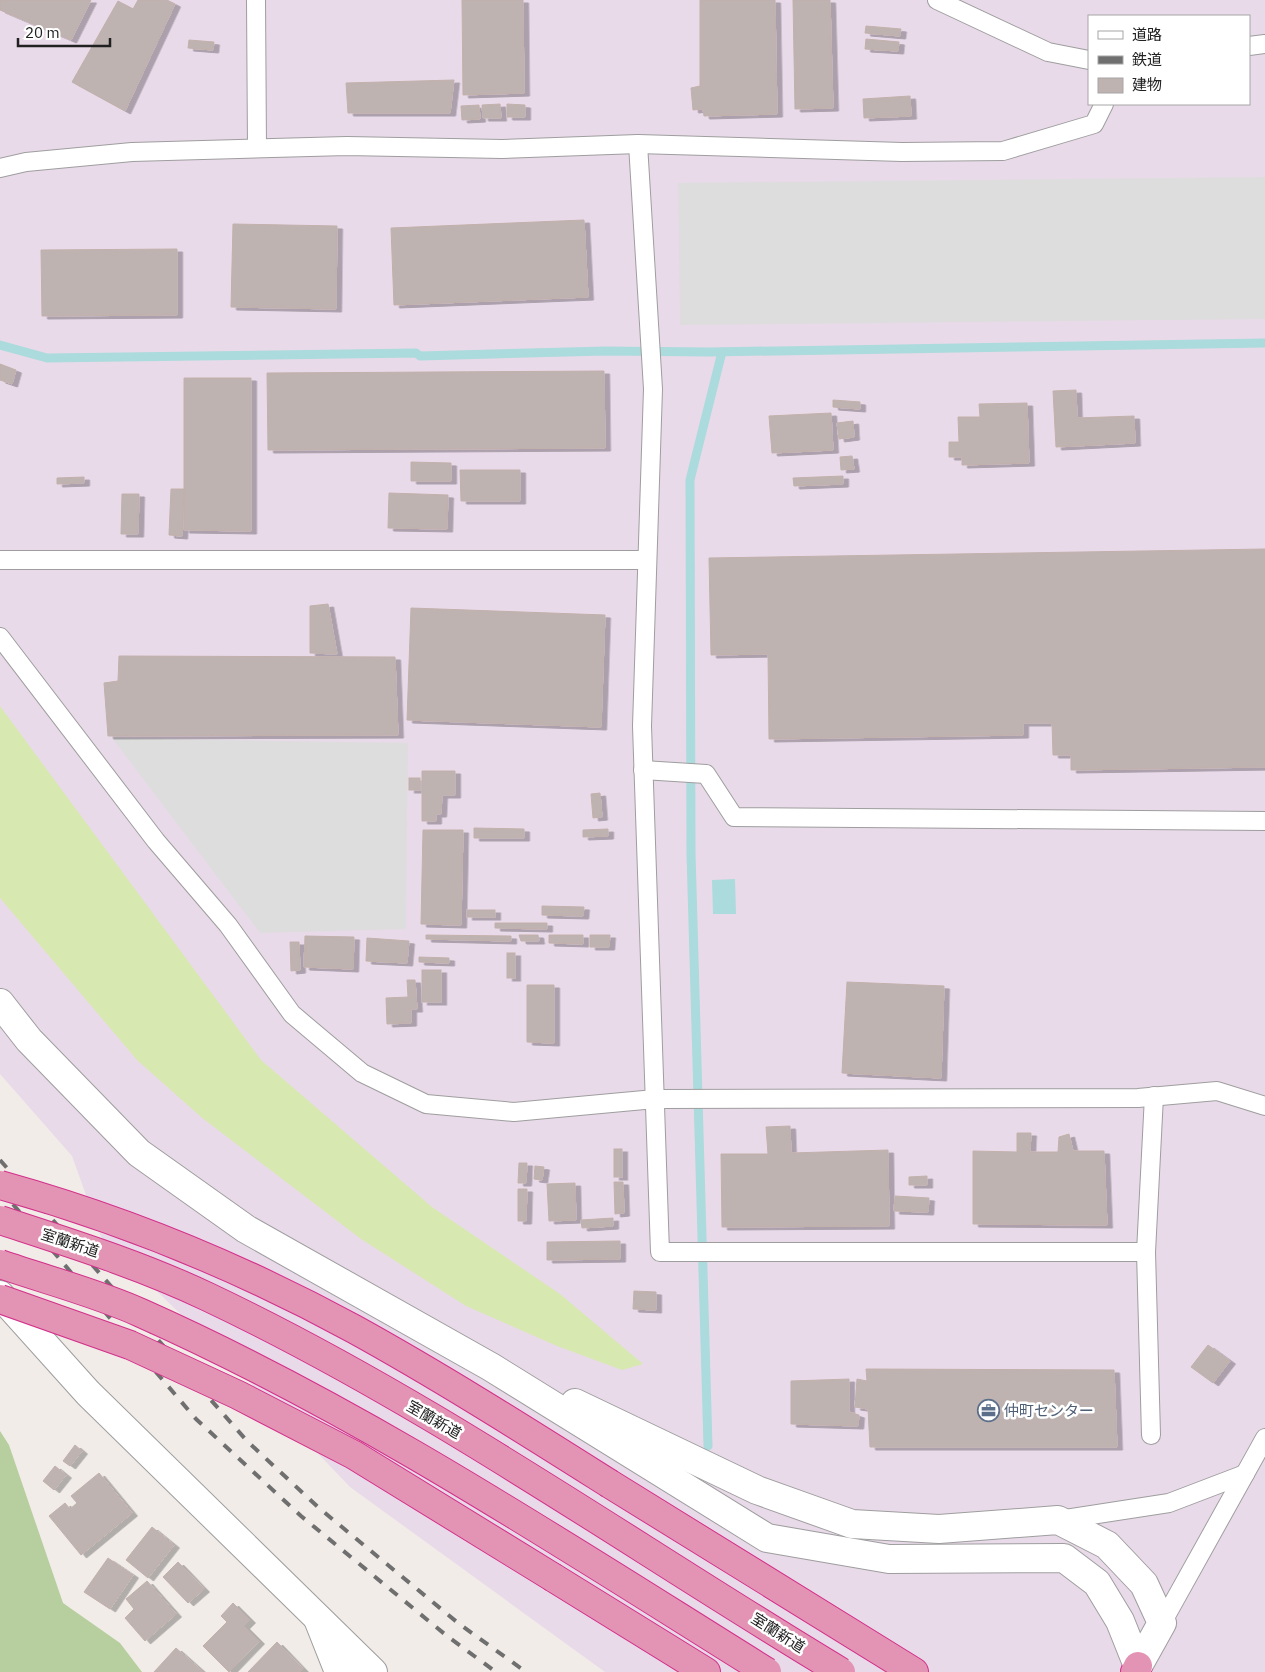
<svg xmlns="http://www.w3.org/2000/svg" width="1265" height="1672" viewBox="0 0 1265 1672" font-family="'IBM Plex Sans','Noto Sans JP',sans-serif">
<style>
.industrial{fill:#e9dae9;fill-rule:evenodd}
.grass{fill:#d7e8b1}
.forest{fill:#b7ce9f}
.parking{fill:#ddd}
.water{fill:#abdbdc}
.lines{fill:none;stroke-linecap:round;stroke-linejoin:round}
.stream{stroke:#abdbdc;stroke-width:9}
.building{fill:#beb3b1;stroke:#c2b0ab;filter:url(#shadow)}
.service-casing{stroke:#9e9e9e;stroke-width:20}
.minor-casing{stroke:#9e9e9e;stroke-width:30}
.tertiary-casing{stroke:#9e9e9e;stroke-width:30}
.motorway-casing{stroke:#d3308b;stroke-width:30}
.service{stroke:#fff;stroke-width:18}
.minor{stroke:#fff;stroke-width:28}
.tertiary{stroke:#fff;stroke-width:28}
.motorway{stroke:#e394b4;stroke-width:28}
.rail{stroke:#6f6f6f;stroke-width:4;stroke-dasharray:10 10;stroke-linecap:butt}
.motorway-bridge-casing{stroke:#d3308b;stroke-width:30;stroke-linecap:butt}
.motorway-bridge{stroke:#e394b4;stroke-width:28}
.labels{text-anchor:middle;stroke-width:5;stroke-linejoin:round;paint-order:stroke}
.street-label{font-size:15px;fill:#212121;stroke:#fff}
.service-label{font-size:15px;fill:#4e5e75;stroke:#fff;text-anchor:start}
</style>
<defs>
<filter id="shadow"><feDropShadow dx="5.5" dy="3" stdDeviation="0" flood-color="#0004"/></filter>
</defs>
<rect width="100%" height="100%" fill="#f1ece8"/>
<path class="industrial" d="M0 0H1265V1672H605L350 1487 237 1369 101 1237 72 1156 0 1074ZM1089 16H1249V104H1089Z"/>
<path class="grass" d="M0 706 261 1060 432 1207 560 1294 643 1364 622 1370 557 1346 466 1306 361 1239 201 1117 137 1060 0 898Z"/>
<path class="forest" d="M0 1431 9 1445 63 1603 120 1643 142 1672H0Z"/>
<g class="parking">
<path d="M1265 177V319L680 325 678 183Z"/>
<path d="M112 738 408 743 406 929 260 933Z"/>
</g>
<path class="water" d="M735 879 736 914H713L712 880Z"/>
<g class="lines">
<g class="stream">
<path d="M0 345 47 358 416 353 420 356 605 351 710 352 1265 343"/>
<path d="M708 1446 691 853 690 480 722 352"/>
</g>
</g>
<g class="building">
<path d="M0 0H91L71 40 0 10Z"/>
<path d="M138 0H167L175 4 125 111 72 82 118 1 133 9Z"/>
<path d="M462 0H523L524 93 463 95Z"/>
<path d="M700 0H775L777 114 704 116 703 109 693 110 691 88 700 86Z"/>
<path d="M793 0H830L833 108 795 109Z"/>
<path d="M866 26 901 29 900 36 865 33Z"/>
<path d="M866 39 899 42 898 51 865 49Z"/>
<path d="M189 40 214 42 213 50 188 48Z"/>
<path d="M454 80 450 113H348L346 83Z"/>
<path d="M910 96 911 116 864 118 863 99Z"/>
<path d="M500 104 501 118H483L482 105Z"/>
<path d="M507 104 525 105V117H507Z"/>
<path d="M479 105 480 119 462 120 461 106Z"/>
<path d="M584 220 588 297 394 305 391 228Z"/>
<path d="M233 224 337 226 336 309 231 307Z"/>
<path d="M177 249V315L42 316 41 250Z"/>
<path d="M0 364 16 370 12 384 0 380Z"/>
<path d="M604 371 605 448 268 450 267 373Z"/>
<path d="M184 378H251V531L184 530Z"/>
<path d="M1076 390 1077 418 1134 416 1135 443 1056 447 1053 391Z"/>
<path d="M833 400 860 402V409L833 407Z"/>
<path d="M1027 403 1029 463 962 465V457H949V442H959L958 417H980L979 404Z"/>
<path d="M831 413 833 450 772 453 769 416Z"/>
<path d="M853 421 854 437 839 439 837 423Z"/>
<path d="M852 456 854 469 841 470 840 457Z"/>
<path d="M411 462 451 463V481H411Z"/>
<path d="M460 470H520V501H461Z"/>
<path d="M843 476V484L794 486 793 478Z"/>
<path d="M84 477V483L57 484V478Z"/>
<path d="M171 489H184L182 536 169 535Z"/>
<path d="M389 493 448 495 447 529 388 528Z"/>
<path d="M122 494H139L138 534H121Z"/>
<path d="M1265 549V767L1071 770V755H1053L1052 723H1023V735L769 739 768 654 711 655 709 558Z"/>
<path d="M328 604 337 654 310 653V606Z"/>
<path d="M411 608 605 615 601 727 407 720Z"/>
<path d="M119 656 395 657 398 735 108 736 104 683 118 681Z"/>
<path d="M422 771H455V795H442L441 814H436V821H422Z"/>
<rect x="409" y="778" width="11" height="12"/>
<path d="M600 793 602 817 593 818 591 794Z"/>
<path d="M474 828 524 829V838H474Z"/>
<path d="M608 829V836L583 837V830Z"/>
<path d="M423 830H463L461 925 421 924Z"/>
<path d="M542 906 584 907 583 916 542 915Z"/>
<rect x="467" y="910" width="28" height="7"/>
<path d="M495 923H547V929L495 928Z"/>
<path d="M426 935 511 936V941L426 939Z"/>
<path d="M519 935H538L539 941H521Z"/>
<path d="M549 935H583V944L549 943Z"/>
<path d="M590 935H610L609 947H590Z"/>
<path d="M305 936 354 937 353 969 304 967Z"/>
<path d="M367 938 409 941 407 963 366 961Z"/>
<path d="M290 942H299L300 970 291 971Z"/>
<rect x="507" y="953" width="8" height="25"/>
<path d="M419 957 449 958V963L419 962Z"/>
<rect x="422" y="970" width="19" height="32"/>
<path d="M407 980H415L417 1009H411V1023L387 1024 386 998 408 997Z"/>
<path d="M847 982 944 986 941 1078 842 1073Z"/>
<path d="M527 985H554V1043L527 1042Z"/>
<path d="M790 1126 791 1153 888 1150 889 1226 722 1227 721 1154H768L766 1127Z"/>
<path d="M1017 1133H1031L1030 1152H1058L1059 1137 1069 1134 1073 1151H1104L1107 1225 973 1224V1151L1017 1152Z"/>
<rect x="614" y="1149" width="8" height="28"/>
<path d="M519 1163H527L526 1183H518Z"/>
<path d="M535 1166 544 1167 542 1180 534 1179Z"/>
<path d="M927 1176V1185H909V1177Z"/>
<path d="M614 1182H623L624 1213 615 1214Z"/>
<path d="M575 1183 576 1220 549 1221 547 1184Z"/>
<path d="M518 1189H527L526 1221H518Z"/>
<path d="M895 1196 929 1198 928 1212 894 1211Z"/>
<path d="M613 1218V1226L582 1228 581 1220Z"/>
<path d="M620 1241V1259L547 1260V1242Z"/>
<path d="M634 1291 656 1292V1310L633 1309Z"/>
<path d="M1208 1345 1230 1361 1213 1383 1191 1367Z"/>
<path d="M866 1369 1114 1370 1117 1447H870L868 1409 855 1407 857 1379 867 1381Z"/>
<path d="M849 1379V1412L859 1415 858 1426 791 1424V1381Z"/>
<path d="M75 1445 82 1451 70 1466 63 1461Z"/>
<path d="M55 1466 66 1475 54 1490 43 1481Z"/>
<path d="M99 1473 132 1513 81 1555 49 1516 65 1503 70 1509 77 1503 71 1496Z"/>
<path d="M152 1527 174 1545 148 1578 126 1560Z"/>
<path d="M108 1558 133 1575 110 1609 84 1592Z"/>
<path d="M178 1562 204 1589 188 1603 163 1577Z"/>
<path d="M147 1581 176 1614 145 1641 125 1618 134 1609 126 1599Z"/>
<path d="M233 1603 250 1620 244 1626 259 1641 229 1672 203 1646 227 1622 221 1616Z"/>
<path d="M277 1642 303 1669 300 1672H248Z"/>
<path d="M176 1648 203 1672H154Z"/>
</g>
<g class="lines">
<defs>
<g id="service">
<path d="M256 0 257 148"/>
<path d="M937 0 1048 52 1089 60"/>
<path d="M1249 46 1265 44"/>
<path d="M638 144 653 389 642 726 660 1252H1146"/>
<path d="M0 168 26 162 132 152 347 146 502 149 638 144 902 152 1003 151 1094 124 1104 104"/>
<path d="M0 560H647"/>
<path d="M0 637 156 841 228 925 292 1014 362 1073 426 1104 514 1112 655 1099 1138 1098 1217 1091 1265 1106"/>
<path d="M643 770 706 774 734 817 1265 821"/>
<path d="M1151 1435 1146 1252 1154 1096"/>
<path d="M1059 1520 1169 1503 1245 1474"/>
<path d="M1162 1623 1265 1438"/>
</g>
<path id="minor" d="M318 1619 339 1672"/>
<g id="tertiary">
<path d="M0 1003 29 1040 139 1153 246 1229 491 1367 767 1538 889 1559 1064 1558 1097 1583 1120 1621 1138 1666"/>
<path d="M0 1295 88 1393 373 1672"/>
<path d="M575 1403 757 1490 852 1524 939 1529 1058 1520 1107 1545 1144 1584 1162 1623 1138 1666"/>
</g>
<g id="motorway">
<path d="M610 1484 914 1672"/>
<path d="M554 1578 706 1672"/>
<path d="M1135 1672 1138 1666"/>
</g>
</defs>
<use href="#service" class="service-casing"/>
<use href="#minor" class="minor-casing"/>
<use href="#tertiary" class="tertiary-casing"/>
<use href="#motorway" class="motorway-casing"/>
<use href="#service" class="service"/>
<use href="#minor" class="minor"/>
<use href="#tertiary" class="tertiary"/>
<use href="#motorway" class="motorway"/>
<g class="rail">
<path d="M0 1160 247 1441 319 1508 458 1623 526 1672"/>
<path d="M0 1189 196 1419 301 1516 447 1636 496 1672"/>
</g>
<defs>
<g id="motorway-bridge">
<path d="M0 1185C122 1219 242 1268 354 1329 441 1377 526 1431 610 1484"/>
<path d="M0 1220C70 1243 141 1265 208 1297 430 1402 631 1546 841 1672"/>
<path d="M0 1264C46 1280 97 1293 141 1313 361 1411 563 1545 767 1672"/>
<path d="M0 1299 130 1345 238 1395 354 1455 554 1578"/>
</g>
</defs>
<use href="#motorway-bridge" class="motorway-bridge-casing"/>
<use href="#motorway-bridge" class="motorway-bridge"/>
</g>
<defs>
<symbol id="office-ring" viewBox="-11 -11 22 22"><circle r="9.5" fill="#fff" stroke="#5c6f8a" stroke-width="1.5"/><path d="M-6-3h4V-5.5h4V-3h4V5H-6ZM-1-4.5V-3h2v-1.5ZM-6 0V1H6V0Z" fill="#5c6f8a"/></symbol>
</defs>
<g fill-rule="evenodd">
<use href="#office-ring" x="976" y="1398" width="25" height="25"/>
</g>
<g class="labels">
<g class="street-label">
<text transform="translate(70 1243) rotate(18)" y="5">室蘭新道</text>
<text transform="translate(434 1420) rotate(30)" y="5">室蘭新道</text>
<text transform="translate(778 1633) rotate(32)" y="5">室蘭新道</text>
</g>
<g class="service-label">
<text x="1004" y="1416">仲町センター</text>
</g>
</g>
<rect x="1088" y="15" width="162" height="90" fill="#ffffff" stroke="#a6a6a6"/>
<rect x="1098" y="31" width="25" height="8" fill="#ffffff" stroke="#a6a6a6"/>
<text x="1132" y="40" font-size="15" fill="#212121">道路</text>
<rect x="1098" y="56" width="25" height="8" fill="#6f6f6f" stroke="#a6a6a6"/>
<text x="1132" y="65" font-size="15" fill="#212121">鉄道</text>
<rect x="1098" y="78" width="25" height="15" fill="#beb3b1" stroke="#a6a6a6"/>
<text x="1132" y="90" font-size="15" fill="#212121">建物</text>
<path d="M18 38v8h92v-8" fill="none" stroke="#212121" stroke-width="2.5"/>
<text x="25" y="38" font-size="15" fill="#212121" stroke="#ffffff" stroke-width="4" paint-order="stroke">20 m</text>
</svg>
